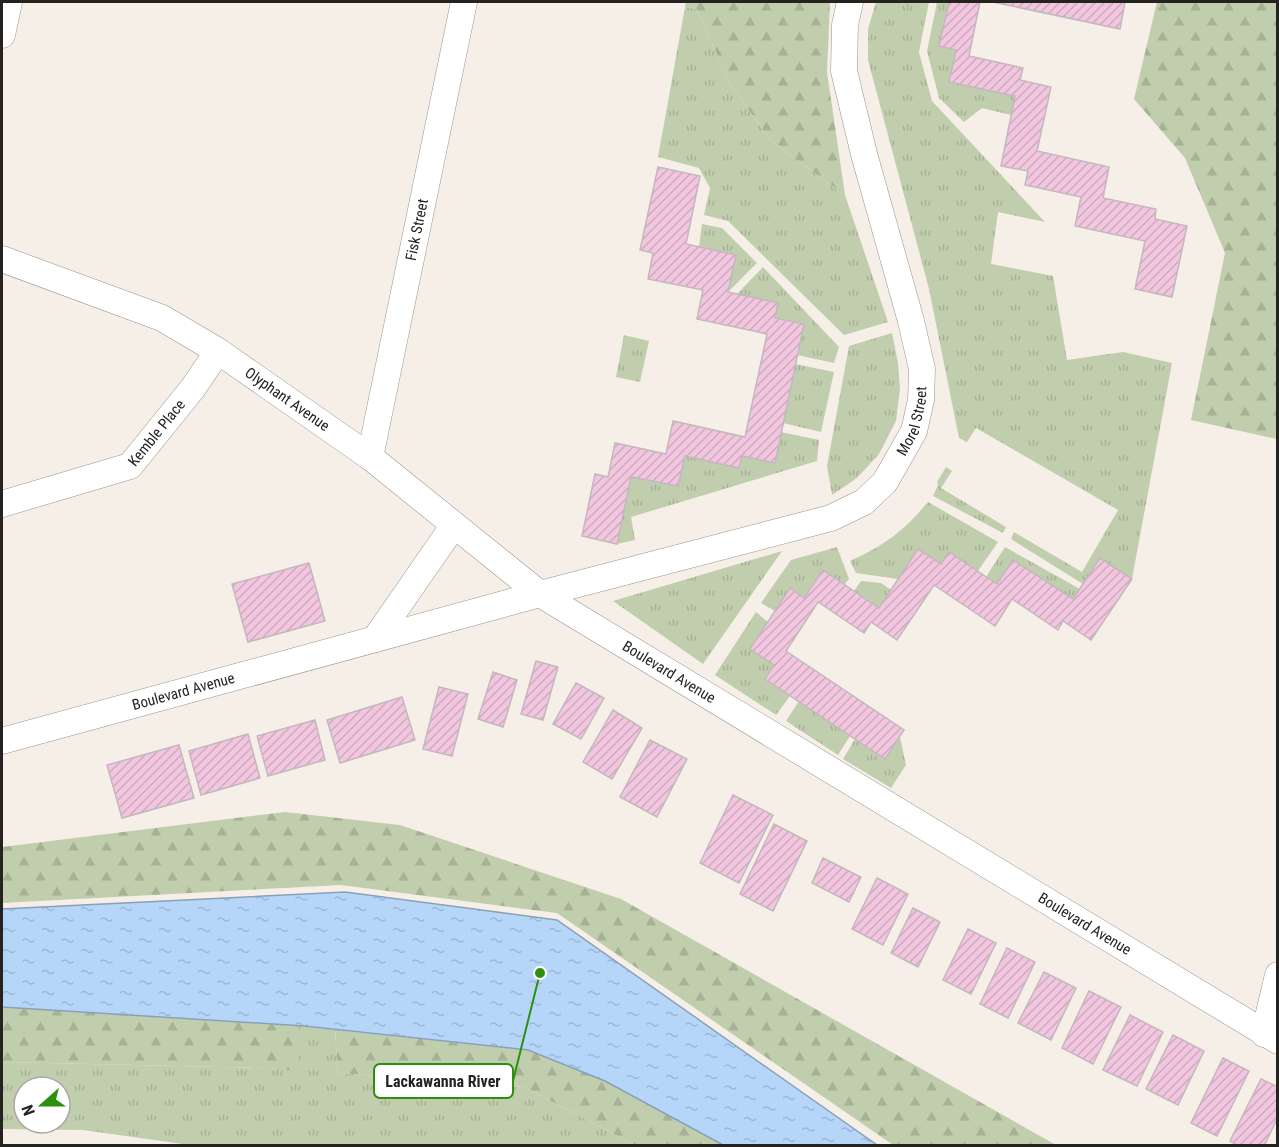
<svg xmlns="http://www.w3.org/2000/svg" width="1279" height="1147" viewBox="0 0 1279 1147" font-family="'Roboto Condensed',sans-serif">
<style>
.grass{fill:url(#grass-tufts);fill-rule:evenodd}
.forest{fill:url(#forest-firs)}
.water{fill:url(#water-ripples);stroke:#8aa0b8;stroke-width:1.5}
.building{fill:url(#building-hatch);stroke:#c2b8bd;stroke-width:1.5}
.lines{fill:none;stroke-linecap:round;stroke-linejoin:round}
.minor-casing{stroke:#9b948d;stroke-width:27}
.minor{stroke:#fff;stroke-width:26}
.labels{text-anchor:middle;stroke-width:5;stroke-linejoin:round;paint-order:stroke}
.street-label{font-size:15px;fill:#252320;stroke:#fff}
.leader{fill:none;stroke:#2c900d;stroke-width:2}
.callout-dot{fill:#2c900d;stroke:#fff;stroke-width:2}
.callout{fill:#fff;stroke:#2c900d;stroke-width:2}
.callout-label{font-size:16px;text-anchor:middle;font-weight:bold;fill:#252320}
</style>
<defs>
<pattern id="grass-tufts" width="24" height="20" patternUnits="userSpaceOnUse" patternTransform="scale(1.5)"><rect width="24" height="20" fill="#c1cead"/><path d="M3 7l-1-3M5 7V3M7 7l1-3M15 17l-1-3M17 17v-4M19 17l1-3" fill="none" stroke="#a6b195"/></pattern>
<pattern id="forest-firs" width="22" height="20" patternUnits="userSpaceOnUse" patternTransform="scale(1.5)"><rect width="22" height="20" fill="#c1cead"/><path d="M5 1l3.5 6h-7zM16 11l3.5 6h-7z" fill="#a6b195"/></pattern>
<pattern id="water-ripples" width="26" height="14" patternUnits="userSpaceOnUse" patternTransform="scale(1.5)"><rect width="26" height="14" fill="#b5d6f9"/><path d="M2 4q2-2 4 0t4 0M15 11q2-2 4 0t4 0" fill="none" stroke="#9cb7d5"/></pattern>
<pattern id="building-hatch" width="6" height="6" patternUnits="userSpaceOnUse" patternTransform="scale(1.5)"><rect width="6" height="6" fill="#f2c6df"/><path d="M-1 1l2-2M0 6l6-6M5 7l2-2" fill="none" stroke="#cfaabf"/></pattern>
</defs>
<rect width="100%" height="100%" fill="#f6efe7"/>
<g class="grass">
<path d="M876 2H929L919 52 932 101 1045 222 998 212 991 264 1053 276 1067 360 1123 352 1172 363 1132 579 1100 558 1083 584 1011 539 1014 532 1082 572 1118 510 976 428 967 442 959 438 929 289 868 60V29Z"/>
<path d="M937 2H949L939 46 956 50 949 82 1015 96 1011 115 982 108 964 122 939 98 927 51Z"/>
<path d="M685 7 697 9 730 84 771 141 845 195 888 322 844 335 728 221 704 215 710 188 699 168 658 157Z"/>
<path d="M702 224 722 228 757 263 728 292 735 255 699 247Z"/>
<path d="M763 267 839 347 834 363 797 355 804 324 775 318 778 303 737 294Z"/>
<path d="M892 333 898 363 900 389 896 421 879 454 857 478 832 495 827 466 849 346Z"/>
<path d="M624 335 649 341 640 382 616 377Z"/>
<path d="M795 364 834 372 821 432 783 423Z"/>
<path d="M781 432 819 440 817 461 631 517 635 540 617 544 631 477 678 486 685 456 739 468 742 456Z"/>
<path d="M946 467 952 471 941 488 1006 527 1003 533 933 496 938 485 937 482Z"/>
<path d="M928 502 998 542 978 571 941 564 918 549 898 579 856 573 850 561C885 545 904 531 928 502Z"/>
<path d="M837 547 849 579 844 585 823 570 804 598 790 588 775 611 761 603 791 560Z"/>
<path d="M1005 547 1080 589 1073 599 1013 560 997 584 986 577Z"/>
<path d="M782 551 703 664 613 601Z"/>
<path d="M861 581 881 583 891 590 879 608 854 591Z"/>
<path d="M756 612 768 622 750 649 774 665 766 679 790 696 776 715 715 675Z"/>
<path d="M799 701 850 736 838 755 786 721Z"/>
<path d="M900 737 906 765 891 788 843 759 855 739 885 759Z"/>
<path d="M299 1026 335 1030 338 1073 524 1087 635 1145 197 1146 83 1130 2 1129V1062L266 1068 298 1070ZM24 1087H60V1123H24Z"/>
</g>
<g class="forest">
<path d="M686 2H830L827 72 845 195 771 141 730 84 697 9 685 7Z"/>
<path d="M1157 2H1277V439L1191 420 1225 253 1185 158 1134 99Z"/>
<path d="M285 812 400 825 621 899 1056 1145H893L557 913 341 885 2 903V847Z"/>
<path d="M2 1007 299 1026V1071L266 1068 2 1062Z"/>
<path d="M335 1030 528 1050 605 1081 723 1145H635L524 1087 338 1073Z"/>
</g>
<path class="water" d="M345 892 557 920 877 1145H723L605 1081 528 1050 304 1026 2 1007V909Z"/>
<g class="building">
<path d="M949 2H980L969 56 1023 68 1020 80 1051 87 1037 151 1109 167 1103 198 1156 209 1155 219 1187 226 1172 297 1135 289 1145 241 1075 226 1081 197 1025 185 1028 171 1001 166 1015 96 949 82 956 50 939 46Z"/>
<path d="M993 2H1125L1120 29Z"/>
<path d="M658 167 700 176 686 244 736 255 728 292 778 303 775 318 804 324 775 463 742 456 739 468 685 456 678 486 631 477 617 544 582 536 595 474 608 477 615 443 666 454 673 421 745 437 767 334 697 319 703 290 648 279 653 253 640 250Z"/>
<path d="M918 549 941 564 949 552 997 584 1013 560 1073 599 1100 558 1132 579 1091 640 1063 621 1058 630 1012 599 995 626 934 585 897 640 871 622 864 633 818 602 786 651 904 730 885 759 765 679 774 665 750 649 790 588 804 598 823 570 879 608Z"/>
<path d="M309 563 325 621 248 642 232 584Z"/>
<path d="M536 661 558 667 543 720 521 714Z"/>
<path d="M493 672 517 680 503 727 478 719Z"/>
<path d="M576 683 604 698 581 739 553 724Z"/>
<path d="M439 687 468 694 452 756 423 749Z"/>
<path d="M402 697 415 740 340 763 327 720Z"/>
<path d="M613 710 642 728 612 779 583 762Z"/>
<path d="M315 720 325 760 268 776 257 736Z"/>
<path d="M248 734 260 778 201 795 189 751Z"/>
<path d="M650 740 687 759 657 817 620 797Z"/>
<path d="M179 745 194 798 122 818 107 765Z"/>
<path d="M733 795 773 815 739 883 700 863Z"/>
<path d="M774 824 807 841 773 911 740 894Z"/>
<path d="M823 858 861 877 849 902 812 883Z"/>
<path d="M877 878 908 894 883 945 852 929Z"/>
<path d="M913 908 940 922 918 967 891 953Z"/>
<path d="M968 929 996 943 971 994 943 980Z"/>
<path d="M1007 948 1035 962 1008 1018 980 1004Z"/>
<path d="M1044 972 1076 988 1051 1040 1018 1023Z"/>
<path d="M1089 991 1121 1007 1093 1064 1062 1048Z"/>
<path d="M1130 1015 1163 1032 1137 1086 1103 1070Z"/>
<path d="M1173 1035 1204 1051 1178 1105 1146 1089Z"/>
<path d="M1223 1058 1249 1071 1217 1136 1191 1123Z"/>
<path d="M1261 1079 1278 1087V1117L1264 1146H1239L1230 1141Z"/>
</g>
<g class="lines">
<defs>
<g id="minor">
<path d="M2 35 9 2"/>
<path id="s1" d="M2 259 162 318 218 351 370 457 540 594 1278 1041"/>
<path id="s2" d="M370 457 464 2"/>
<path id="s3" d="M2 504 130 466 193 388 218 351"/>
<path d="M375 639 454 525"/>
<path id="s4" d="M2 741 540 594 831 518 864 502 885 482 914 431 921 400 922 369 911 321 864 154 844 71 845 25 850 2"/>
<path d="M1264 1034 1278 975"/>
</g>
</defs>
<use href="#minor" class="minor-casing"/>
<use href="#minor" class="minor"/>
</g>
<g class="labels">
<g class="street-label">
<text dy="5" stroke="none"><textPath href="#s2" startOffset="232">Fisk Street</textPath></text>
<text dy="5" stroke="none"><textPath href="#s1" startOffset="320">Olyphant Avenue</textPath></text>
<text dy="5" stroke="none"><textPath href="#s4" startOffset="992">Morel Street</textPath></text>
<text dy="5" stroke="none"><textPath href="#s3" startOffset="176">Kemble Place</textPath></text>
<text dy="5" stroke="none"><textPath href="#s1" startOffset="790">Boulevard Avenue</textPath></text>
<text dy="5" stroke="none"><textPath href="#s4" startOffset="188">Boulevard Avenue</textPath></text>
<text dy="5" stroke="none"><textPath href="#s1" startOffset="1276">Boulevard Avenue</textPath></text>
</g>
</g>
<path class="leader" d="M540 973L513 1081"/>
<circle class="callout-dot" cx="540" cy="973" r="6"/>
<rect class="callout" x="374" y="1064" width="139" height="34" rx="6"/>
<g class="callout-label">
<text x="443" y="1087">Lackawanna River</text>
</g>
<rect width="1279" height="1147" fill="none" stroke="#252320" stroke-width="6"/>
<g transform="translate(42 1105) rotate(249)"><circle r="28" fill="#ffffff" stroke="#a8a7a6" stroke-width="1.5"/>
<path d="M0-4.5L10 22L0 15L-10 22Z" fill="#2c900d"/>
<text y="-9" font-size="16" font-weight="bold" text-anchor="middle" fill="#252320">N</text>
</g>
</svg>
